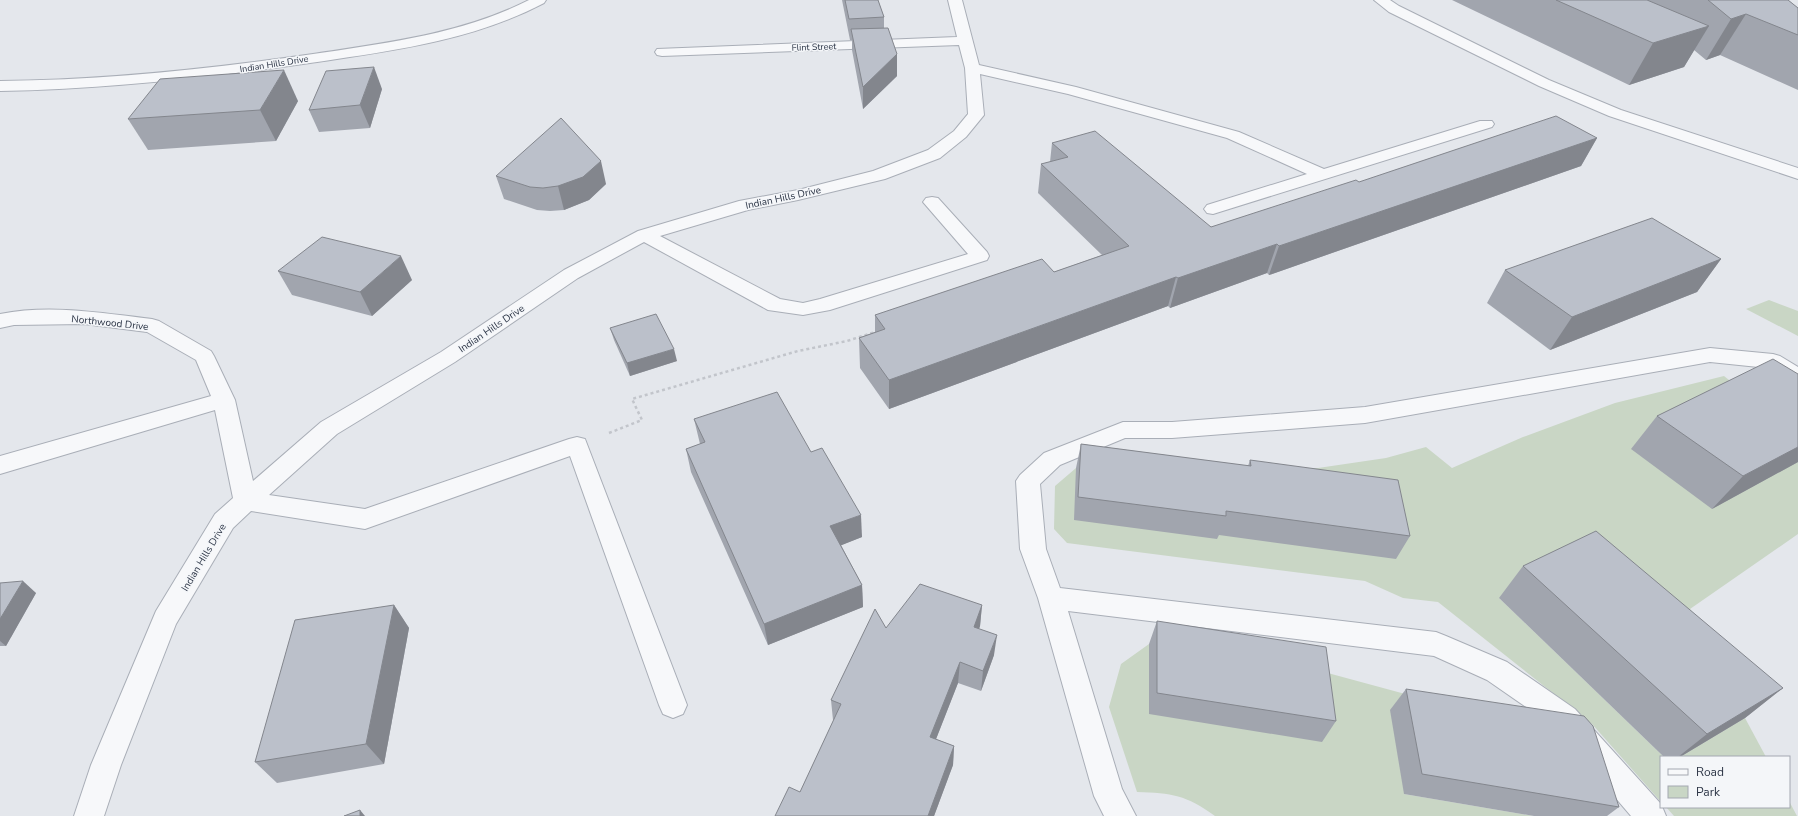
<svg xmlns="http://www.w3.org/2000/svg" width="1798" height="816" viewBox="0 0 1798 816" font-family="'Nunito Sans',sans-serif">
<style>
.green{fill:#c9d6c5}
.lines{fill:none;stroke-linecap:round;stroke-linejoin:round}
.minor-casing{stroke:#a9aeb7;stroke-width:2}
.path{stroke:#c2c5cb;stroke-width:2.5;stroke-dasharray:3 3;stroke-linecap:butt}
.minor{fill:#f7f8fa;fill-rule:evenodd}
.wall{fill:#a1a5ae}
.shaded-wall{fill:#83868d}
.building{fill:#bbc0ca;stroke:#83868d}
.labels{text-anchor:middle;stroke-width:3;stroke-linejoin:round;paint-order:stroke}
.far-street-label{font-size:9px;fill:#2b3445;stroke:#f4f6f9}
.street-label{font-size:10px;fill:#2b3445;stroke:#f4f6f9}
</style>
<rect width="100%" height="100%" fill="#e4e7ec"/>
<g class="green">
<path d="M1769 300 1798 311V336L1746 309Z"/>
<path d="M1724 376 1744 392 1798 462V534L1690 609 1743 674 1499 598 1664 757H1661V802L1592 724 1438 602 1403 598 1365 581 1067 543 1054 529 1055 486 1076 468 1214 486 1251 469 1318 468 1386 458 1426 447 1452 468 1523 437 1615 403Z"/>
<path d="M1149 644V714L1313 669 1567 738 1404 794 1534 816H1215C1186 795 1172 793 1137 792L1109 707 1121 664Z"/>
<path d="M1745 718 1766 757H1680Z"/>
<path d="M1789 801 1797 816H1674L1666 807H1789Z"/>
</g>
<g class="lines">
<defs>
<g id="minor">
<path d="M529 0H546L544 3C472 41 390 51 310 63 207 78 104 89 0 91V81C105 80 209 69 313 54 386 43 462 34 529 0Z"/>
<path d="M948 0H962L979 65 1076 87 1239 132 1324 169 1480 121H1492L1494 124 1492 127 1213 214 1207 213 1204 209 1207 205 1307 174 1227 138 1068 94 980 74 984 115 966 137 940 158 885 179 798 200 748 210 660 236 780 299 803 303 820 299 968 254 923 202 926 198 932 197 938 198 987 252 989 256 987 260 830 310 803 315 768 310 644 242 578 278 455 362 337 434 269 495 365 509 569 439 577 437 585 439 687 705 683 714 673 718 663 714 659 705 570 456 365 529 251 511 233 528 176 624 121 765 104 816H74L91 765 156 611 215 514 233 498 215 410 0 474V456L211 396 196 360 147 332 84 324 14 325 0 328V314C50 304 102 313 152 319L159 321 211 351 214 356 235 400 253 481 321 422 441 352 564 270 638 231 739 201 798 190 873 171 928 150 954 131 968 114 965 68 959 45 662 56 657 55 655 52 657 49 957 37Z"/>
<path d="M1374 0H1390L1399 6 1549 80 1621 110 1798 168V179L1609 116 1539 86 1389 12Z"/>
<path d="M1710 348 1773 354 1780 356 1798 367V384L1790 382 1768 368 1710 362 1365 423 1172 438H1125L1060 465 1040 484 1046 549 1060 588 1436 632 1446 636 1507 662 1575 709 1661 804 1666 816H1631L1555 727 1487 680 1434 656 1068 611 1122 789 1136 816H1104L1094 796 1038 598 1020 549 1016 481 1020 475 1044 453 1123 422H1172L1365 407Z"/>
</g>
</defs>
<use href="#minor" class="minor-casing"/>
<path class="path" d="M609 433 642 420 632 399 798 351 847 341 878 331"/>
<use href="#minor" class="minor"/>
</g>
<g class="wall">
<path d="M842 0H878L884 17V28L897 76 863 109 852 50V40H850Z"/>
<path d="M1452 0H1788L1798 8V90L1720 55 1706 60 1694 50 1684 67 1629 85Z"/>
<path d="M382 89 370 128 319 132 309 110Z"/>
<path d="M298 101 276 141 148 150 128 119Z"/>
<path d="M1597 138 1581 166 1269 275 1267 273 1170 308 1168 306 889 409 860 368 859 338 875 332V315L1054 272 1102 255 1038 193 1041 164 1050 162 1052 143 1211 227 1359 182Z"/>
<path d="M496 176 606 184 589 200 564 210 550 211 537 210 504 199Z"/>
<path d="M1721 259 1697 292 1550 350 1487 303 1505 270Z"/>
<path d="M278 271 412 280 372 316 292 295Z"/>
<path d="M610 328 677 361 630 376 614 340Z"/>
<path d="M1798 374V462L1712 509 1631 449 1657 416Z"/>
<path d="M694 419 811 452 862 537 841 545 862 585 863 607 768 645 691 472 686 449 700 444Z"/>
<path d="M1081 444 1248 466 1250 460 1410 536 1396 559 1219 535 1217 539 1074 520 1076 468Z"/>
<path d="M1523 566 1783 688 1745 718 1680 757H1664L1499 598Z"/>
<path d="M0 583 36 593 6 646H0Z"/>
<path d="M394 605 409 628 384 764 277 783 255 762Z"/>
<path d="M982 605 980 626 979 629 994 655 981 691 958 683 936 739 954 746 953 765 934 816H775L800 792 834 720H833L831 700 886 628Z"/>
<path d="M1157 621 1336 721 1322 742 1149 714V644Z"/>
<path d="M1406 689 1619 807 1607 816H1534L1404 794 1390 710Z"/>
</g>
<g class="shaded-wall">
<path d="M1746 14 1720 55 1706 60 1731 19Z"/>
<path d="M1709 26 1684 67 1629 85 1653 43Z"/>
<path d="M897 54V76L863 109V87Z"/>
<path d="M374 67 382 89 370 128 360 105Z"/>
<path d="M284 70 298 101 276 141 260 110Z"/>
<path d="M1597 138 1581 166 1269 275 1279 246Z"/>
<path d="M601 161 606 184 589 200 564 210 558 186Z"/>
<path d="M1277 244 1267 273 1170 308 1178 278Z"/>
<path d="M401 256 412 280 372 316 360 292Z"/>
<path d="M1721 259 1697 292 1550 350 1572 317Z"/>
<path d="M1176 277 1168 306 889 409V380Z"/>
<path d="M674 349 677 361 630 376 627 363Z"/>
<path d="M1798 447V462L1712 509 1743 476Z"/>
<path d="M861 515 862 537 832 549 830 526Z"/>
<path d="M23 581 36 593 6 646 0 641V619Z"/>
<path d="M862 585 863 607 768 645 764 624Z"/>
<path d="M394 605 409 628 384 764 366 744Z"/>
<path d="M982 605 980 626 972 648 974 627Z"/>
<path d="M997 635 994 655 981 691 983 671Z"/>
<path d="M960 662 958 683 929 757 930 737Z"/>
<path d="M1783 688 1745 718 1680 757H1678L1707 734Z"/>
<path d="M954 746 953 765 934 816H928Z"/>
<path d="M360 810 365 816H360Z"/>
</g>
<g class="building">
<path d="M845 0H878L884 17 849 19Z"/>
<path d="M1556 0H1647L1709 26 1653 43Z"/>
<path d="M1708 0H1788L1798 8V35L1746 14 1731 19Z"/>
<path d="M888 28 897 54 863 87 851 29Z"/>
<path d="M374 67 360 105 309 110 326 71Z"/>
<path d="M284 70 260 110 128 119 160 79Z"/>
<path d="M1556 116 1597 138 1279 246 1277 244 1178 278 1176 277 889 380 859 338 885 329 875 315 1042 259 1054 272 1129 246 1041 164 1068 157 1052 143 1095 131 1211 227 1356 180 1359 182Z"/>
<path d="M561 118 601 161 583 177 558 186 543 188 530 187 496 176Z"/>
<path d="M1652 218 1721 259 1572 317 1505 270Z"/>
<path d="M322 237 401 256 360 292 278 271Z"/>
<path d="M656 314 674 349 627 363 610 328Z"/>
<path d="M1773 359 1798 374V447L1743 476 1657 416Z"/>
<path d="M777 392 811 452 822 448 861 515 830 526 862 585 764 624 686 449 705 442 694 419Z"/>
<path d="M1081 444 1251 466 1250 460 1398 480 1410 536 1226 511V516L1078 497Z"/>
<path d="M1596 531 1783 688 1707 734 1523 566Z"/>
<path d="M23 581 0 619V583Z"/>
<path d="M920 584 982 605 974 627 997 635 983 671 960 662 930 737 954 746 928 816H775L789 787 800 792 841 704 831 700 875 609 886 628Z"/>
<path d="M394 605 366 744 255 762 295 620Z"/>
<path d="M1157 621 1326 647 1336 721 1157 693Z"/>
<path d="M1406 689 1584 716 1593 726 1619 807 1422 774Z"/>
<path d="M360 810V816H344Z"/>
</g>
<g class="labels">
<g class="far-street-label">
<text transform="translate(814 47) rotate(-2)" y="3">Flint Street</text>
<text transform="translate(274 64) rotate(-9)" y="3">Indian Hills Drive</text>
</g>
<g class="street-label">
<text transform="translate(783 197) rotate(-12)" y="4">Indian Hills Drive</text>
<text transform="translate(110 322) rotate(6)" y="4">Northwood Drive</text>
<text transform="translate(491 328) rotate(-34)" y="4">Indian Hills Drive</text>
<text transform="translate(203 557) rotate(-59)" y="4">Indian Hills Drive</text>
</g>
</g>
<rect x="1660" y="756" width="130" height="52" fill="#f4f6f9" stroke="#a4a8b1"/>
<rect x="1668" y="769" width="20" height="6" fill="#f7f8fa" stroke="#a4a8b1"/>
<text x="1696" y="776" font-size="12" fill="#2b3445">Road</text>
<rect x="1668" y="786" width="20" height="12" fill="#c9d6c5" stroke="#a4a8b1"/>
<text x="1696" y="796" font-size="12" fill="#2b3445">Park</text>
</svg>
